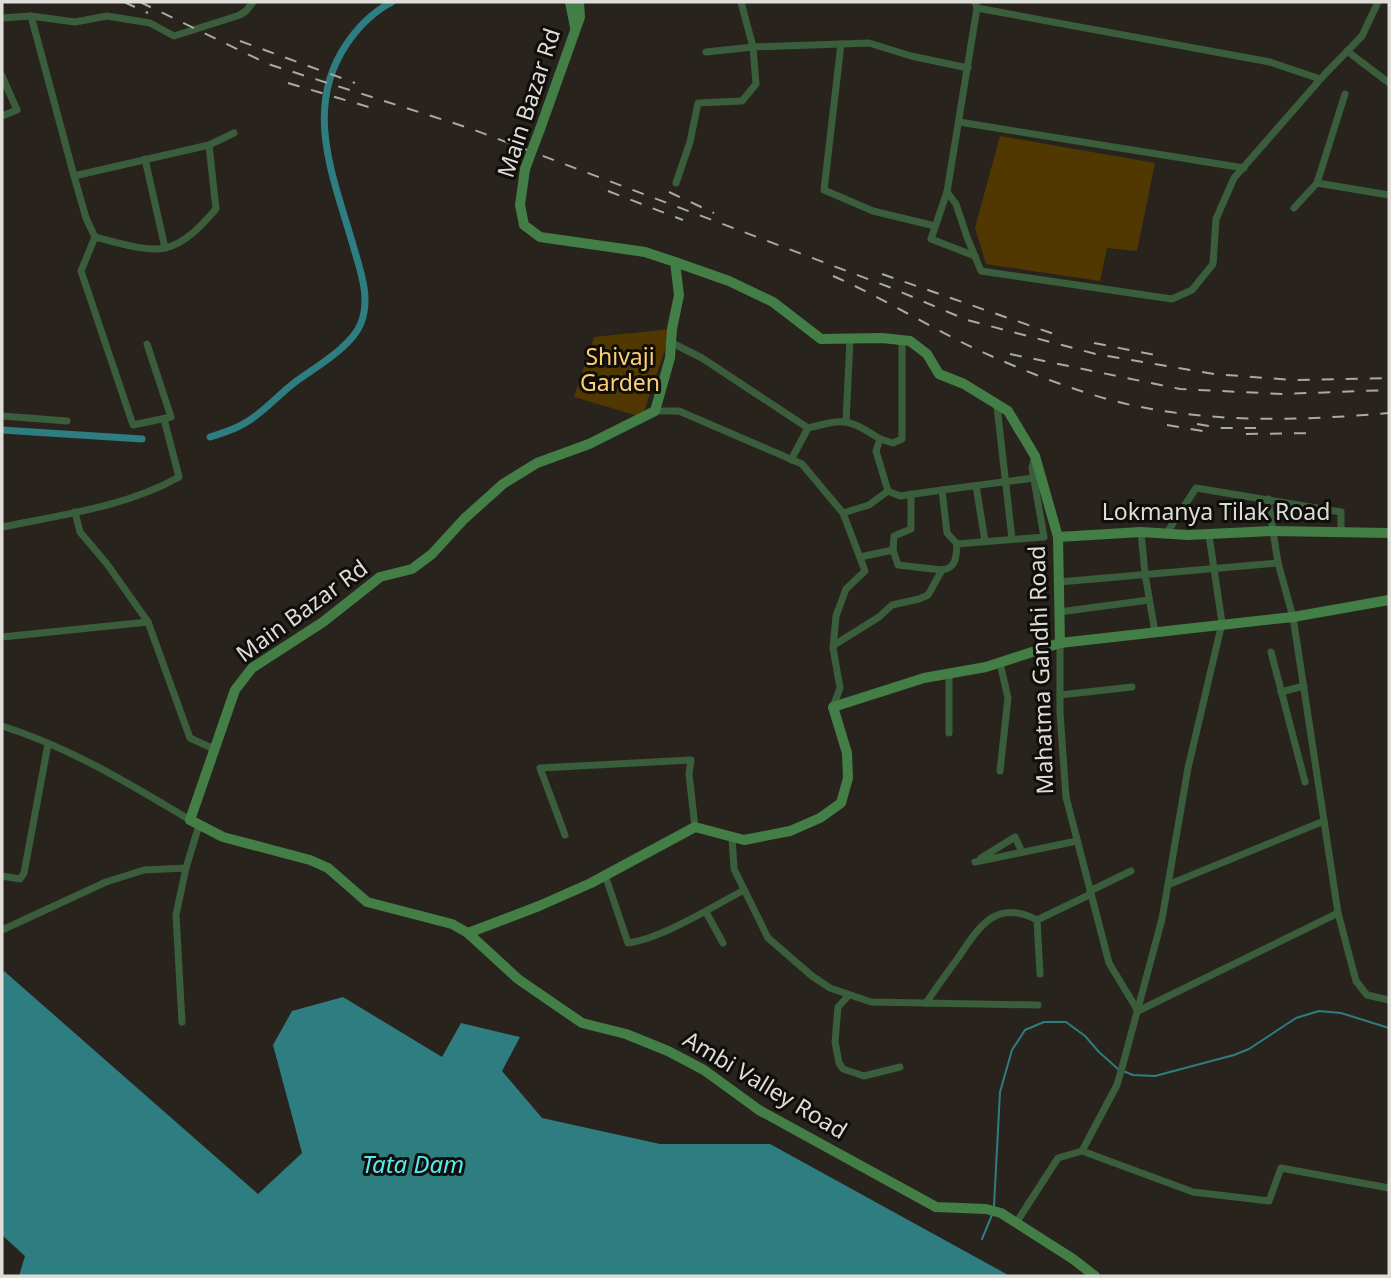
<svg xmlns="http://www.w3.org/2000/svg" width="1391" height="1278" viewBox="0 0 1391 1278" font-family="'Noto Sans',sans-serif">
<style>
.green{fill:#503800}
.water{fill:#2e7d81}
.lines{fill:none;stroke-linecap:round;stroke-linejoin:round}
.stream{stroke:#2e7d81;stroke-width:2}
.canal{stroke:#2e7d81;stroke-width:7}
.street{stroke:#3a5e3c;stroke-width:7}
.secondary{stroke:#427e46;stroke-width:10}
.rail{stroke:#aca9a4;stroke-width:2;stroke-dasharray:12 12;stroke-linecap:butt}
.secondary-bridge{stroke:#427e46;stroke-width:10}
.labels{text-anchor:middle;stroke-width:6;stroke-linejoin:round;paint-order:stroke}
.street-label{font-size:23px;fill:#dfddd8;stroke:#0f0e0b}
.park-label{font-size:23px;fill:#fece71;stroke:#0f0e0b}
.water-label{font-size:24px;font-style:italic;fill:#56ebf3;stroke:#0f0e0b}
</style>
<rect width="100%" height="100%" fill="#28241d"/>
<g class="green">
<path d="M1000 136 1155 163 1137 251 1107 248 1100 281 986 264 975 228Z"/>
<path d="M672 329 642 417 574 397 594 337Z"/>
</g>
<path class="water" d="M4 971 258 1194 302 1153 273 1045 292 1011 343 997 442 1057 461 1023 520 1037 502 1071 542 1118 660 1144H770L1010 1276H19L25 1256 2 1235V973Z"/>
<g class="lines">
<g class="stream">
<path d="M1123 1071 1133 1075 1155 1076 1234 1055 1249 1049 1296 1018 1319 1011 1341 1013 1389 1028"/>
<path d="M994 1206 1000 1092 1012 1050 1025 1030 1044 1022H1066L1085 1036 1099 1052 1118 1069"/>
<path d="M982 1239 992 1215"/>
</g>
<g class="canal">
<path d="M2 430 142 439"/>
<path d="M210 437C222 433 234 430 245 423 263 413 277 396 294 383 314 368 352 347 361 323 371 297 360 270 353 245 334 179 303 109 346 45 358 27 373 12 392 2"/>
</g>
<g class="street">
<path d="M741 2 753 47 869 43 911 56 968 68"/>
<path d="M975 2 977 8 947 192 956 204 967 237 981 271 1172 299 1192 290 1213 264 1216 219 1234 178 1325 74 1362 36 1378 2"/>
<path d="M977 8 1270 62 1320 79"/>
<path d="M31 16 74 176 86 218 95 237C114 242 145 252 165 248 185 244 203 224 216 209L209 145"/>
<path d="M2 18 31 16 75 22 107 16 150 23 174 36 240 15 246 11 253 2"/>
<path d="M841 44 824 190 873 211 935 226"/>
<path d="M1347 51 1389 83"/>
<path d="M2 76 17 110 2 116"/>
<path d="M959 122 1244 168"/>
<path d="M145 159 165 248"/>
<path d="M74 176 209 145 234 133"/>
<path d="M676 183 690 142 698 103 742 101 756 84 753 47 706 52"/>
<path d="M1317 183 1389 195"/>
<path d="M947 192 931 239 975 256"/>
<path d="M1294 208 1317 183 1345 94"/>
<path d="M95 237 81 271 133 425 171 417 147 344"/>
<path d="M672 343 702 358 808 428"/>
<path d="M997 406 1012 539"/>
<path d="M655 411H679L802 464 843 513 865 571 846 589 836 616 833 648 840 688 833 707"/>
<path d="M2 416 67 421"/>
<path d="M846 422 850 339"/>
<path d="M880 439 893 443 902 439V340"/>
<path d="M791 460 808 428C846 418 848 419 880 439L876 451 888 491 869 505 843 513"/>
<path d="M976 486 985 541"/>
<path d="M888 491 900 496 942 490"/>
<path d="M75 512 80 532 107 564 148 622"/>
<path d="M2 527C61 515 126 507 179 477L164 419"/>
<path d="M1141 532 1145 574 1155 632"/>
<path d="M1166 534 1196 488 1341 512V532"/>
<path d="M957 544 947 533 942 490 1034 478"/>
<path d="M893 550 894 536 911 529V494"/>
<path d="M860 557 893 550 898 565 942 570"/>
<path d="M1059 582 1278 563"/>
<path d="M1059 612 1149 600"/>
<path d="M2 637 148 622 190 738 214 749"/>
<path d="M1060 643V713L1066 797 1109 963 1138 1011 1338 913 1293 617 1278 563 1268 499"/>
<path d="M834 645 879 617 892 605 919 599 928 595 942 570C957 568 956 556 957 544L1044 537 1032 468 1034 460"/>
<path d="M1271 652 1305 782"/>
<path d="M1281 692 1304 686"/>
<path d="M1060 695 1132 687"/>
<path d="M2 726C69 747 130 784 190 820"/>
<path d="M949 733V674"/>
<path d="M1000 771 1008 698 1000 663"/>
<path d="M565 835 540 768 691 760 689 774 695 827"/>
<path d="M732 837 734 869 768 938 812 976 830 988 871 1002 1038 1005"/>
<path d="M981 858 1015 837 1022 852"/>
<path d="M975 862 1077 841"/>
<path d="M605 875 628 943C661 939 714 906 744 890"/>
<path d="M2 876 20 879 24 873 48 744"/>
<path d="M1170 884 1324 821"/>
<path d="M1090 891 1131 871"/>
<path d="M706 912 723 943"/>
<path d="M1338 913 1356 981 1367 995 1389 1000"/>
<path d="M1037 920 1040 974"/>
<path d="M2 930 106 882 144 870 186 868 199 825"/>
<path d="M849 995 838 1007 835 1042 839 1063 843 1069 864 1076 900 1067"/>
<path d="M926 1003C936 988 947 973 958 958 979 927 996 898 1037 920L1091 894"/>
<path d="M182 1022 176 915 186 868"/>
<path d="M1082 1151 1193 1192 1269 1201 1281 1168 1389 1188"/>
<path d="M1016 1223 1058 1158 1082 1151 1117 1085 1123 1064 1162 919 1188 768 1222 623 1209 535"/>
</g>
<g class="secondary">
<path d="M570 2 575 27"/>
<path d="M540 129 580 17 579 2"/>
<path d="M525 169 520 205 524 225 540 237 645 252 675 262 679 295 672 329 670 358 655 411 589 444 537 463 503 484 464 519 432 554 412 569 380 577 323 622 252 668 235 690 190 820 223 837 310 860 328 868 367 902 452 924 468 933 518 979 582 1023 626 1034 668 1051 704 1070 759 1110 936 1207 986 1209 1001 1213 1073 1259 1095 1276"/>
<path d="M675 262 729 281 773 302 821 339 882 338 910 341 927 354 939 374 964 384 1008 411 1035 456 1058 537 1060 643"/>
<path d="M1058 537 1141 532 1188 535 1272 531 1389 533"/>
<path d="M468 933 539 906 591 883 695 827 744 840 790 831 820 818 841 803 848 778 847 753 833 707 924 678 986 667 1060 643 1293 617 1389 600"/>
</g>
<g class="rail">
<path d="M124 2 148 13"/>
<path d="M140 2 268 64 469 128 889 287 967 320 1096 354 1214 374 1293 380 1389 378"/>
<path d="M240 41 355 83"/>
<path d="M288 83 372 108"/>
<path d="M608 191 683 220"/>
<path d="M669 192 714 213"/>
<path d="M882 274 1054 334"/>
<path d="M833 276C884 298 930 328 980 351 1031 374 1091 398 1146 408 1226 423 1309 420 1389 413"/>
<path d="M1094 343 1160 356"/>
<path d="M1010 354 1180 389 1283 394 1389 390"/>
<path d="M1197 424 1222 428H1256"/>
<path d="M1167 425 1208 432"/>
<path d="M1246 434 1316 433"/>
</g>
<path class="secondary-bridge" d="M525 169 540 129"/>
</g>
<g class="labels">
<g class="street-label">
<text transform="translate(529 103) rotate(-72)" y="8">Main Bazar Rd</text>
<text x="1216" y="520">Lokmanya Tilak Road</text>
<text transform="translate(302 611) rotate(-36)" y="8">Main Bazar Rd</text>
<text transform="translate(1041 670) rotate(-92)" y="8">Mahatma Gandhi Road</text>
<text transform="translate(765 1085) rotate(31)" y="8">Ambi Valley Road</text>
</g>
<g class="park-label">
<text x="620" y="365">Shivaji<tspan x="620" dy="26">Garden</tspan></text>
</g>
<g class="water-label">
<text x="413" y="1173">Tata Dam</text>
</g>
</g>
<rect width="1391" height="1278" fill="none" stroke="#dfddd8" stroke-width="7"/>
</svg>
